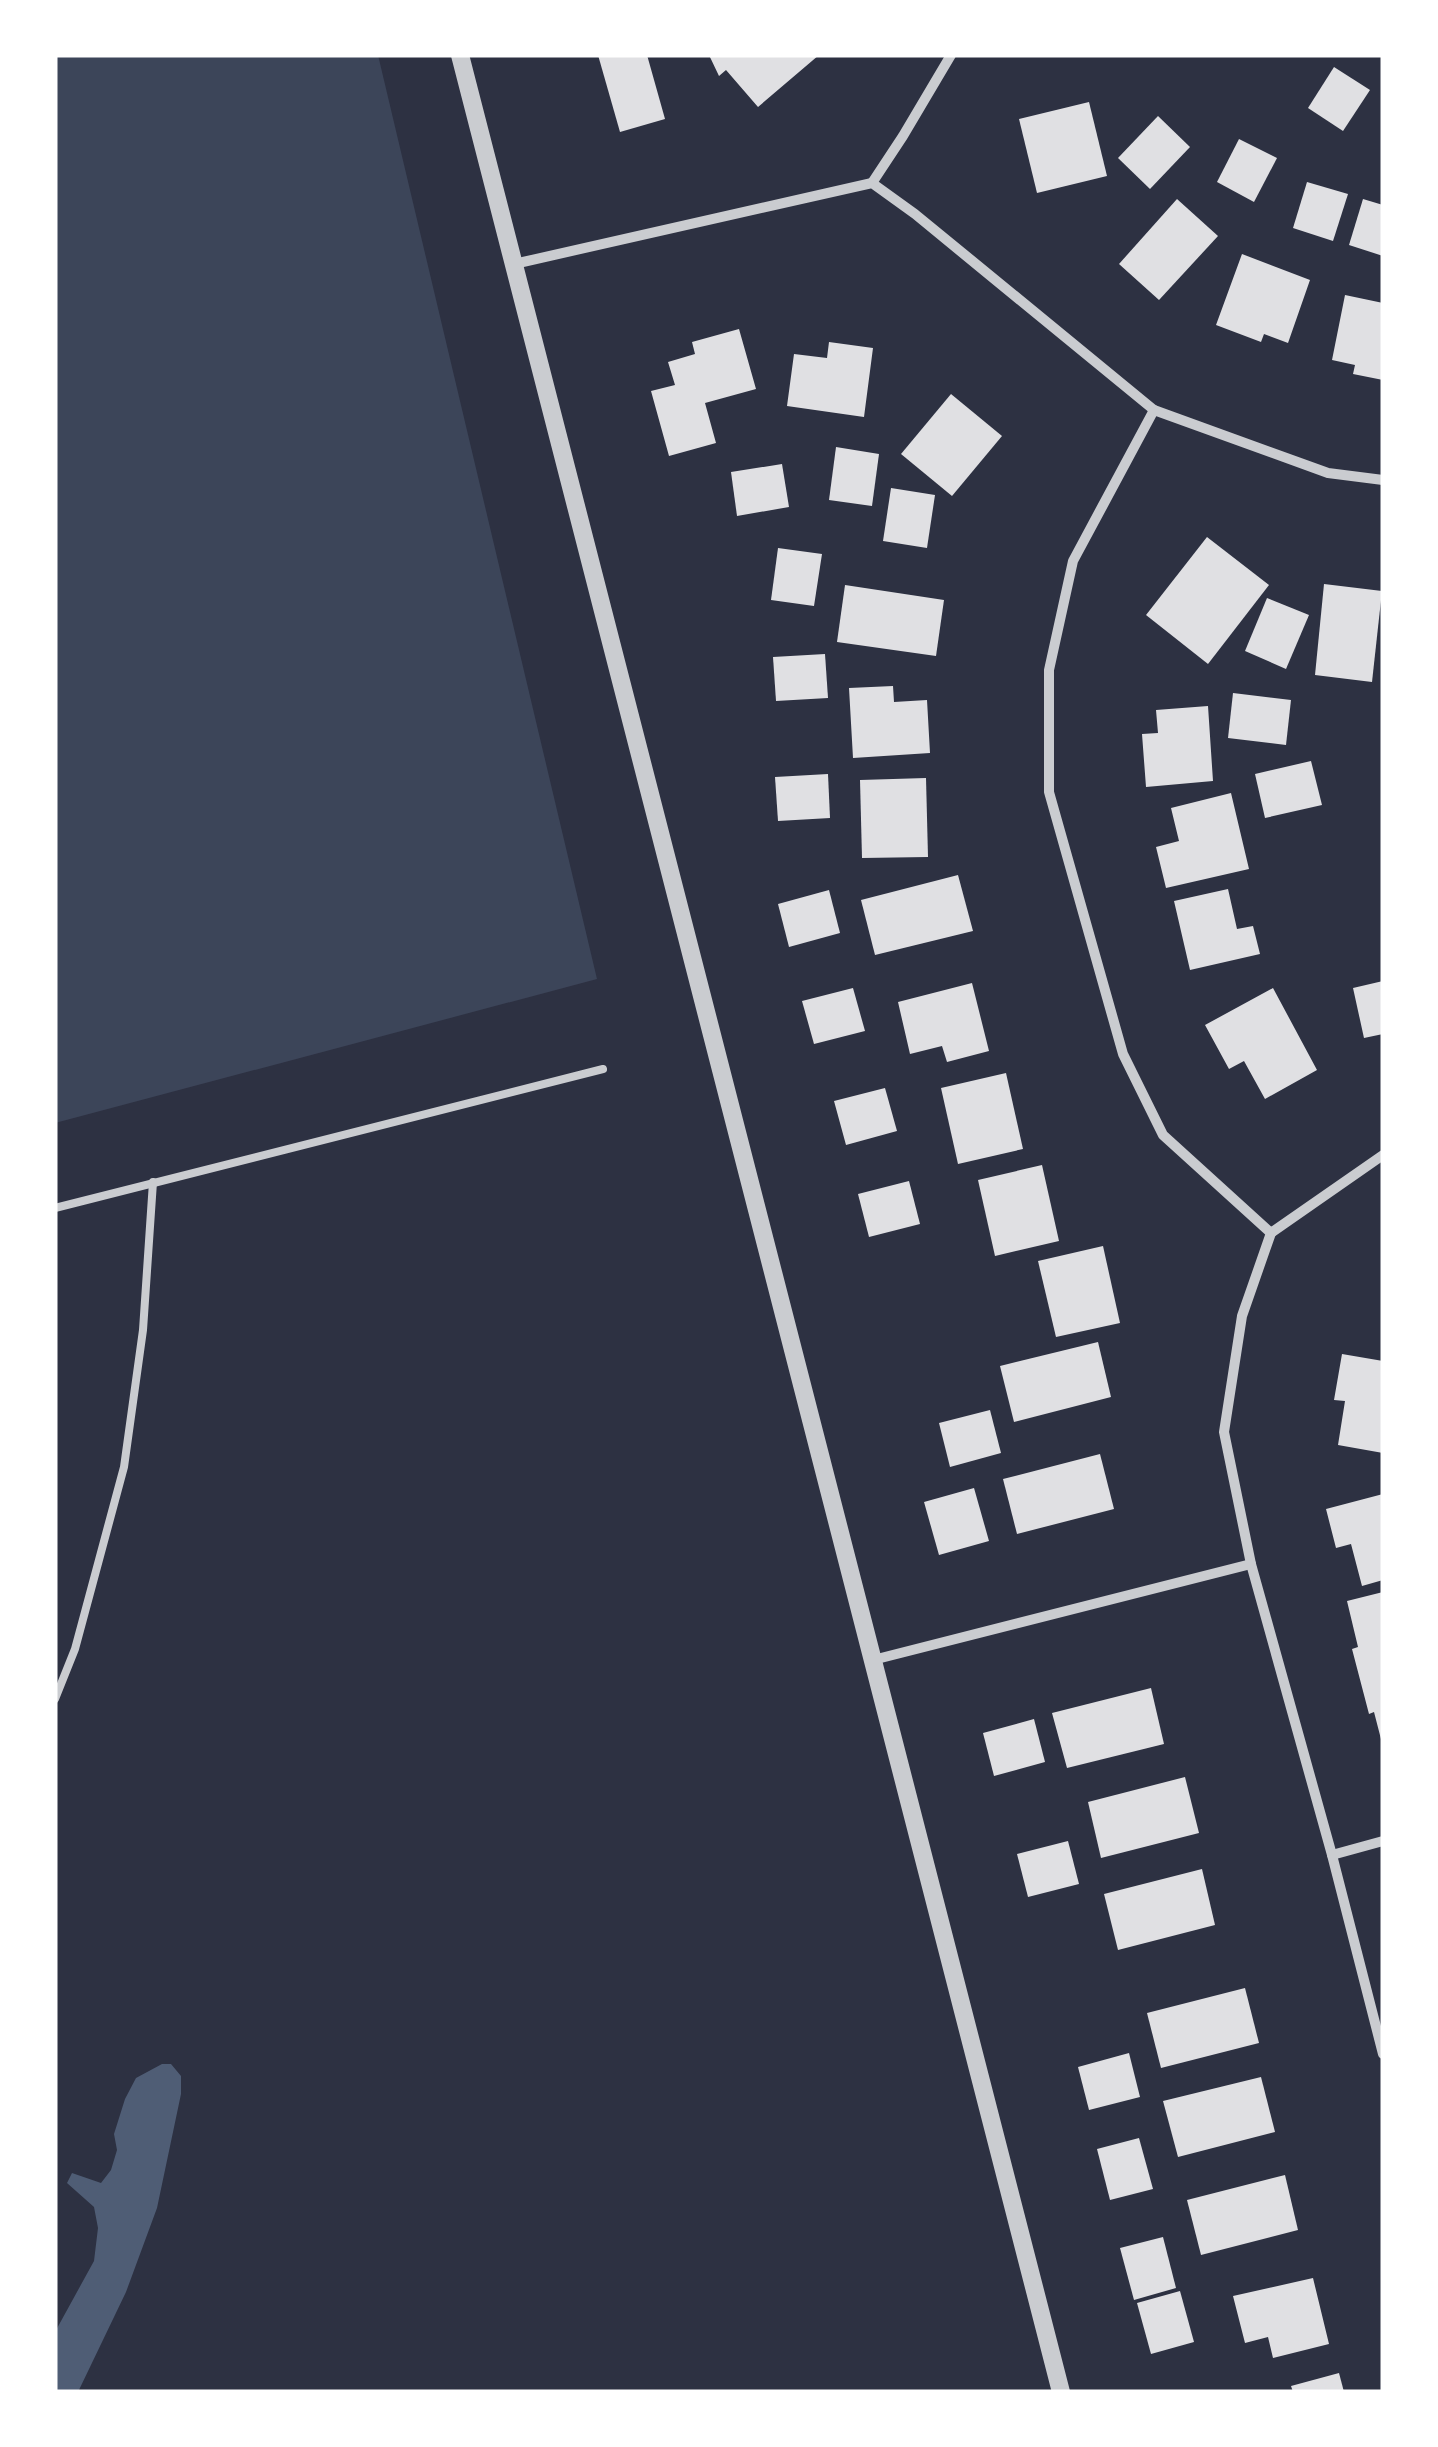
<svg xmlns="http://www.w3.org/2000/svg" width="1438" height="2447" viewBox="0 0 1438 2447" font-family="'Varela Round',sans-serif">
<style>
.green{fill:#3c4559}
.water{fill:#4f5d75}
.building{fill:#e0e0e3}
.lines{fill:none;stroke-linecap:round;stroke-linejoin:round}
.service{stroke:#caccd0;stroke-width:8}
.minor{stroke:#caccd0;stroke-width:10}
.tertiary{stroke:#caccd0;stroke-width:18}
</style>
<rect width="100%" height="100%" fill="#2d3142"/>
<path class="green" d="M55 55H378L597 979 55 1123Z"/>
<path class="water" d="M162 2064H171L181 2076V2094L157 2208 126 2292 78 2392H55V2332L94 2261 98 2228 94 2207 67 2183 72 2173 101 2183 111 2170 117 2150 114 2134 125 2099 136 2078Z"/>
<g class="building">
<path d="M598 55H647L665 119 620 132Z"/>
<path d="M709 55H819L758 107 726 70 719 76Z"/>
<path d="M1334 67 1370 90 1343 131 1308 108Z"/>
<path d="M1089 102 1107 176 1037 193 1019 119Z"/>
<path d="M1158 116 1190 147 1150 189 1118 158Z"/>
<path d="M1239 139 1277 158 1254 202 1217 182Z"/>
<path d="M1307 182 1348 194 1333 241 1293 228Z"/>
<path d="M1177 199 1218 236 1159 300 1119 264Z"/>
<path d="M1363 199 1383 205V256L1349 245Z"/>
<path d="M1242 254 1310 280 1288 343 1264 334 1261 342 1216 325Z"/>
<path d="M1345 295 1383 303V380L1353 374 1355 365 1332 360Z"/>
<path d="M739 329 756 389 705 403 716 443 669 456 651 391 675 385 668 362 695 354 692 342Z"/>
<path d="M829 342 873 348 864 417 787 406 794 354 827 358Z"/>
<path d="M951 394 1002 436 952 496 901 454Z"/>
<path d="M836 447 879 454 872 506 829 500Z"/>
<path d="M782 464 789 507 737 516 731 472Z"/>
<path d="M891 488 935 495 927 548 883 541Z"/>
<path d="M1207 537 1269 585 1208 664 1146 615Z"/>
<path d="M778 548 822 554 814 606 771 600Z"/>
<path d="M1324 584 1382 591 1372 682 1315 675Z"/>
<path d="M845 585 944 600 936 656 837 642Z"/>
<path d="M1267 598 1309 615 1286 669 1245 651Z"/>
<path d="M825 654 828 698 776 701 773 657Z"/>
<path d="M893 686 894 702 927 700 930 753 853 758 849 688Z"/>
<path d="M1233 693 1291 700 1286 745 1228 738Z"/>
<path d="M1208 706 1213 781 1146 787 1142 734 1158 733 1156 710Z"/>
<path d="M1311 761 1322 805 1265 818 1255 774Z"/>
<path d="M828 774 830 818 778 821 775 777Z"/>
<path d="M926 778 928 857 862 858 860 780Z"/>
<path d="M1231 793 1249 869 1166 888 1156 847 1179 841 1171 808Z"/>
<path d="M958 875 973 931 875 955 861 900Z"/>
<path d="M1228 889 1237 929 1253 926 1260 954 1190 970 1174 901Z"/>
<path d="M829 890 840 933 789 947 778 904Z"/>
<path d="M1383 981V1034L1364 1038 1353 988Z"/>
<path d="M972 983 989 1051 947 1062 942 1046 910 1054 898 1002Z"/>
<path d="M853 988 865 1031 814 1044 802 1001Z"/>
<path d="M1273 988 1317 1070 1265 1099 1244 1061 1229 1069 1205 1025Z"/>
<path d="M1006 1073 1023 1149 958 1164 941 1088Z"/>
<path d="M885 1088 897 1131 846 1145 834 1101Z"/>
<path d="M1042 1165 1059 1241 995 1256 978 1180Z"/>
<path d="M909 1181 920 1224 869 1237 858 1194Z"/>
<path d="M1103 1246 1120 1323 1056 1337 1038 1261Z"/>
<path d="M1098 1342 1111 1397 1014 1422 1000 1366Z"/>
<path d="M1342 1354 1383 1361V1453L1338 1445 1345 1401 1334 1400Z"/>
<path d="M990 1410 1001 1453 950 1467 939 1423Z"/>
<path d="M1100 1454 1114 1509 1017 1534 1003 1479Z"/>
<path d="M974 1488 989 1541 939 1555 924 1502Z"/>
<path d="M1383 1494V1580L1362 1586 1351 1544 1336 1548 1326 1509Z"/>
<path d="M1383 1592V1742L1382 1743 1374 1712 1369 1714 1352 1649 1358 1647 1347 1601Z"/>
<path d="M1151 1688 1164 1744 1067 1768 1052 1713Z"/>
<path d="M1034 1719 1045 1762 994 1776 983 1733Z"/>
<path d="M1185 1777 1199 1833 1101 1858 1088 1802Z"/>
<path d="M1068 1841 1079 1884 1028 1897 1017 1854Z"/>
<path d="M1202 1869 1215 1925 1118 1950 1104 1894Z"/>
<path d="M1245 1988 1259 2043 1161 2068 1147 2013Z"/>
<path d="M1129 2053 1140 2097 1089 2110 1078 2067Z"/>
<path d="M1261 2077 1275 2132 1178 2157 1163 2101Z"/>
<path d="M1139 2138 1153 2189 1110 2200 1097 2149Z"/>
<path d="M1285 2175 1298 2230 1201 2255 1187 2200Z"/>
<path d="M1163 2237 1176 2288 1134 2300 1120 2248Z"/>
<path d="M1313 2278 1329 2344 1273 2358 1268 2337 1245 2343 1233 2296Z"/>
<path d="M1180 2291 1194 2342 1151 2354 1137 2303Z"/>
<path d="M1339 2373 1344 2392H1293L1291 2386Z"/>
</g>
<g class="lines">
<g class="service">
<path d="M55 1208 603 1069"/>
<path d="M55 1699 75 1649 124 1467 143 1330 153 1182"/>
</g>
<g class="minor">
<path d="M872 183 903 136 951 55"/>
<path d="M514 264 872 183 915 214 1154 410 1328 473 1383 480"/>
<path d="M1154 410 1073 561 1049 670V792L1123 1054 1163 1135 1271 1233 1242 1316 1224 1432 1251 1564 1332 1855 1383 2054"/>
<path d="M1271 1233 1383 1155"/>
<path d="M873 1660 1251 1564"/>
<path d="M1332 1855 1383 1841"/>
</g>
<path class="tertiary" d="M460 55 1061 2392"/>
</g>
<rect width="1438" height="2447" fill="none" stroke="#ffffff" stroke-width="115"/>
</svg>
